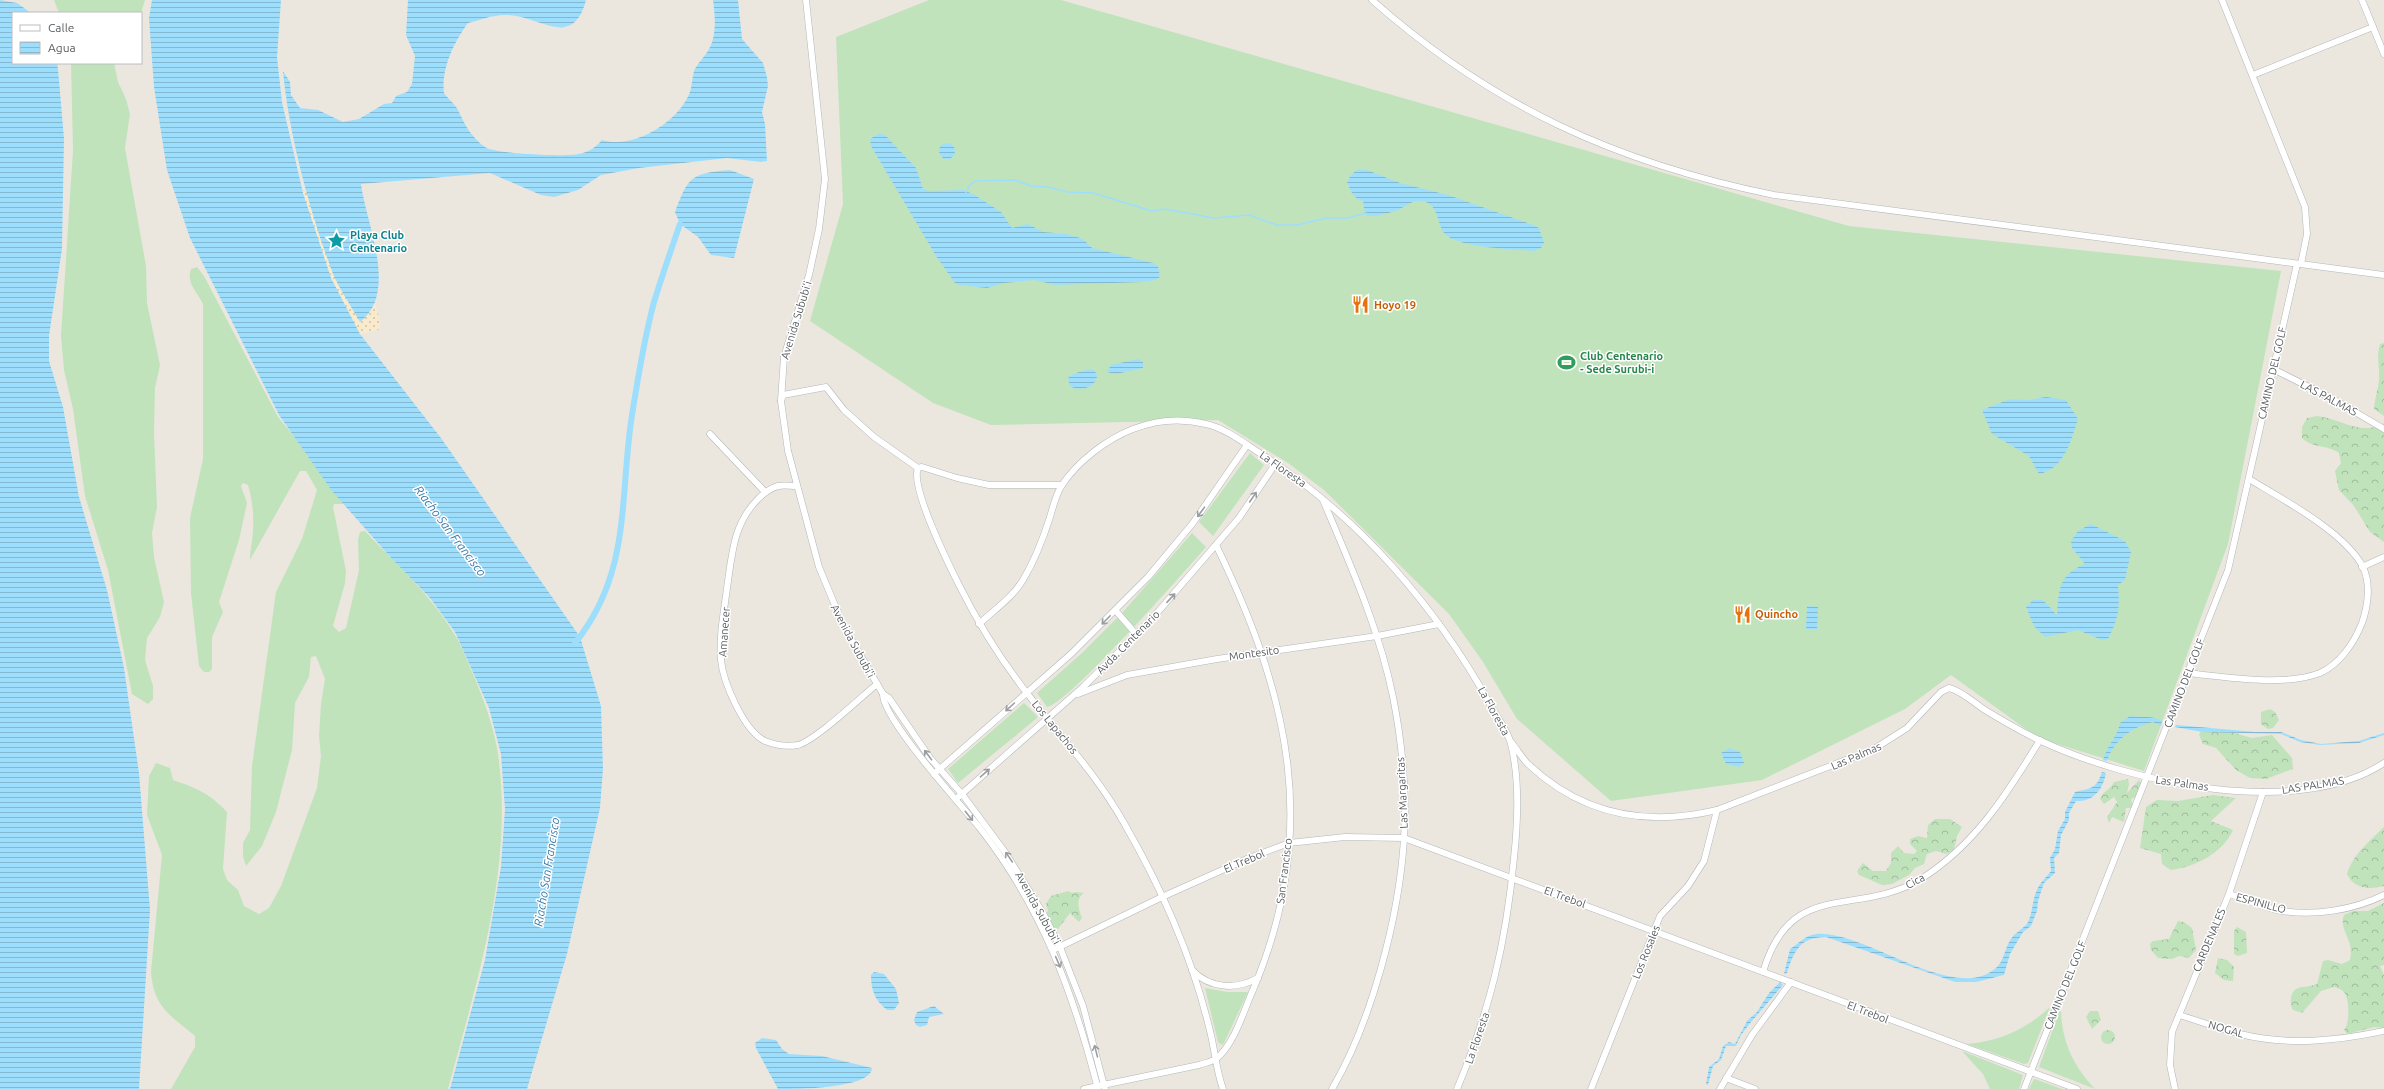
<svg xmlns="http://www.w3.org/2000/svg" width="2384" height="1089" viewBox="0 0 2384 1089" font-family="Ubuntu,sans-serif">
<style>
.grass{fill:#c0e3bc}
.forest{fill:url(#forest-crowns)}
.sand{fill:url(#sand-dots)}
.water{fill:url(#water-rules)}
.lines{fill:none;stroke-linecap:round;stroke-linejoin:round}
.stream{stroke:#9edefd;stroke-width:1.5}
.canal{stroke:#9edefd;stroke-width:6}
.minor-casing{stroke:#b2b6ba;stroke-width:7}
.minor{stroke:#fff;stroke-width:6}
.oneway{stroke:#9b9ea0}
.labels{text-anchor:middle;stroke-width:3;stroke-linejoin:round;paint-order:stroke}
.culture-label{font-size:11px;font-weight:bold;fill:#0d838f;stroke:#fff;text-anchor:start}
.food-label{font-size:11px;font-weight:bold;fill:#c56008;stroke:#fff;text-anchor:start}
.street-label{font-size:11px;fill:#585d60;stroke:#fff}
.leisure-label{font-size:11px;font-weight:bold;fill:#27864d;stroke:#fff;text-anchor:start}
.water-label{font-size:12px;font-style:italic;fill:#3b7aa5;stroke:#fff}
</style>
<defs>
<pattern id="forest-crowns" width="20" height="18" patternUnits="userSpaceOnUse"><rect width="20" height="18" fill="#c0e3bc"/><path d="M2 6a3 3 0 1 1 6 0M12 15a3 3 0 1 1 6 0" fill="none" stroke="#9fbb9c"/></pattern>
<pattern id="sand-dots" width="8" height="8" patternUnits="userSpaceOnUse"><rect width="8" height="8" fill="#f9eacd"/><path d="M2 2h.1M6 6h.1" fill="none" stroke="#ccc1aa" stroke-width="1.8" stroke-linecap="round"/></pattern>
<pattern id="water-rules" width="6" height="5" patternUnits="userSpaceOnUse"><rect width="6" height="5" fill="#9edefd"/><path d="M0 2.5h6" fill="none" stroke="#84b7d0"/></pattern>
</defs>
<rect width="100%" height="100%" fill="#ebe7df"/>
<g class="grass">
<path d="M54 0H145L141 13H59Z"/>
<path d="M929 0H1061L1849 226 2281 271 2228 544 2144 771 2038 738 1951 675 1905 709 1762 780 1611 801 1517 719 1483 662 1449 614 1324 490 1288 463 1218 420 991 425 933 403 810 321 843 204 836 37Z"/>
<path d="M71 63H114L118 82 126 99 130 114 125 148 146 266 147 303 160 365 155 388 154 432 157 507 152 533 154 557 164 602 160 617 147 638 145 660 153 686V699L148 704 132 694 108 570 85 496 73 409 64 370 61 336 73 150Z"/>
<path d="M197 267 204 276 278 417 336 487 345 504H334L333 507 346 571 345 583 333 626 339 632 346 628 359 570 358 540 360 532 365 531C395 563 430 594 453 632 462 645 467 661 474 676 484 701 494 727 498 754 514 868 477 981 448 1089H171L195 1047V1036C170 1015 153 1007 151 971L162 855 147 815 149 776 156 763 170 768 173 780C197 788 209 793 227 812L223 869 227 880 238 890 244 906 259 914 269 908 281 886 317 788 321 756 319 736 321 704 325 679 316 656 311 657 309 677 295 703 292 750 276 812 262 846 246 866 243 856V843L250 830 252 766 276 592 302 539 317 490 306 471H300L250 560C250 549 253 539 253 529 254 514 252 499 248 485L243 483 241 486 247 503 239 540 219 602 223 612 212 637V669L209 672H204L199 666 191 593 190 518 203 459V304C197 291 186 284 191 269Z"/>
<path d="M1250 453 1264 465 1213 536 1199 522Z"/>
<path d="M1192 533 1206 547C1187 569 1066 706 1047 707L1037 693 1082 653 1123 612Z"/>
<path d="M1024 703 1037 716V718L958 783 948 769Z"/>
<path d="M1205 988 1227 992H1248L1224 1043 1222 1045 1218 1042Z"/>
<path d="M2050 1007 2028 1063 2024 1064 1967 1044C1999 1041 2027 1029 2050 1007Z"/>
<path d="M2061 1007C2061 1040 2073 1066 2095 1089L2039 1067Z"/>
<path d="M1962 1051 2023 1075 2019 1089H1990L1983 1074Z"/>
<path d="M2034 1079H2035L2062 1089H2029Z"/>
</g>
<g class="forest">
<path d="M2384 343V416L2374 409C2375 397 2378 390 2379 380 2380 367 2376 357 2380 344Z"/>
<path d="M2317 416C2339 418 2363 437 2384 423V542L2370 532 2354 506 2339 490 2335 471 2341 463 2339 453C2326 444 2314 449 2302 438V427L2307 418Z"/>
<path d="M2270 709 2275 712 2279 720 2273 728 2268 729 2261 724V712Z"/>
<path d="M2221 729 2252 738 2272 735 2292 758 2293 769 2266 779 2250 778 2236 770 2216 748 2203 744 2199 735 2201 731Z"/>
<path d="M2128 779 2129 784 2127 793 2139 780 2142 784 2140 795 2131 799 2133 808H2126L2124 822 2112 817 2109 823 2107 817 2117 802 2114 797 2104 804 2100 799C2103 791 2110 790 2114 782Z"/>
<path d="M2213 795 2236 798 2211 821 2233 830C2223 853 2195 867 2171 870L2162 864 2161 854 2140 848 2146 807 2157 800 2178 801Z"/>
<path d="M1935 819H1950L1962 827 1957 836 1954 850 1946 854 1936 851 1927 854 1924 864 1915 868 1909 875 1892 884 1882 885 1859 875 1857 871 1863 863 1873 871H1886L1891 863V853L1898 846 1904 853 1914 854 1917 851 1910 844V839L1918 836 1927 838 1928 825Z"/>
<path d="M2384 827V886C2369 890 2354 889 2347 874 2353 854 2370 841 2384 827Z"/>
<path d="M1068 891 1072 893 1076 892 1084 893C1075 899 1079 909 1082 918L1079 922 1070 913 1058 929 1053 927 1045 915 1048 911 1046 904 1051 896Z"/>
<path d="M2384 903V965L2380 966 2384 975V1028L2374 1027 2347 1034 2344 1030C2350 1024 2350 997 2343 991 2341 989 2337 988 2334 987L2321 991 2302 1013 2293 1010C2289 1004 2290 991 2298 988 2304 986 2310 987 2317 984L2323 961 2328 960 2342 964 2350 960C2355 940 2338 930 2344 915L2353 911H2368Z"/>
<path d="M2178 921 2184 922 2192 928 2196 950 2189 958 2179 956 2172 959 2158 958 2151 950 2150 944 2153 941 2169 939Z"/>
<path d="M2237 927 2246 932 2247 953 2238 956 2234 954V931Z"/>
<path d="M2218 958 2227 960 2234 967 2233 981 2224 980 2215 973Z"/>
<path d="M2090 1011H2098L2101 1020 2092 1029 2086 1017Z"/>
<circle cx="2108" cy="1037" r="7"/>
</g>
<path class="sand" d="M329 182 344 201 381 324 378 330 360 334 331 278 303 193Z"/>
<g class="water">
<path d="M0 0 17 3 31 13H13V63H57L58 69 64 139 62 249 49 336V361L63 407 79 497 107 590 124 668 139 773 150 910 139 1089H0Z"/>
<path d="M152 0H281L277 57 282 102 303 193 331 278 360 334 441 438 580 637 601 706 603 769 600 808 567 954 527 1089H450L485 960 501 867 505 809 501 754 489 708 455 632 430 598 392 559 332 491 279 415 190 238 167 170 154 87 149 18Z"/>
<path d="M408 0H586C573 50 540 16 507 15 495 14 480 20 468 23 454 42 441 69 444 93 448 99 455 104 458 110 465 125 471 137 485 147 494 154 566 157 579 154 589 152 596 147 602 140 633 150 679 122 690 92 692 86 692 78 694 71 698 62 705 57 709 49 717 36 715 14 713 0H738L742 39 763 63 767 77 768 86 762 112 765 124 767 161 761 162 727 158 639 168 601 175 578 190 554 197 541 195 490 173 361 184C366 224 399 292 360 322 351 306 340 290 333 274 310 212 289 136 283 71L290 82 291 95 300 108 318 110 343 122 359 119 384 104 392 103 396 96 407 92 412 84 415 56 406 35Z"/>
<path d="M880 133 886 136 916 168 923 189 929 191 963 190 973 194 1001 212 1012 228 1028 224 1043 232 1067 234 1083 239 1092 248 1153 263 1158 266 1160 277 1155 280 1142 282 1055 285 1035 280 1004 283 987 288 959 285 955 283 936 256 871 146 870 139Z"/>
<circle cx="947" cy="151" r="8"/>
<path d="M1358 169 1367 170 1400 183 1448 195 1533 225 1539 228 1544 243 1541 248 1533 251C1513 249 1461 248 1446 235 1436 225 1440 205 1423 201 1411 199 1405 208 1395 211 1386 214 1377 216 1368 216L1365 214 1363 201C1353 199 1351 191 1347 182L1351 175Z"/>
<path d="M730 170 754 179 734 258 711 255 698 237 680 224 675 212C688 177 691 173 730 170Z"/>
<path d="M1138 359 1143 362V368L1116 374 1107 372 1111 365Z"/>
<path d="M1089 369 1094 370 1097 375C1097 388 1079 392 1070 386L1068 378 1073 374Z"/>
<path d="M2046 397 2066 400 2078 419C2071 441 2064 469 2039 474L2029 456 1992 434 1982 410 2010 399 2028 400Z"/>
<path d="M2091 524 2125 541 2131 552 2125 580 2118 585C2120 608 2119 618 2108 639L2102 640 2078 630 2045 637 2034 626 2026 607 2033 600H2043L2057 615C2059 588 2059 575 2085 564L2072 548 2071 541 2078 531Z"/>
<path d="M1807 606 1818 607 1817 629H1806Z"/>
<path d="M2130 716C2141 718 2152 715 2162 721L2161 726 2153 722C2132 727 2114 740 2107 761L2103 760C2107 746 2117 737 2120 723Z"/>
<path d="M2176 725 2256 732H2281L2301 740 2321 744 2359 741 2384 733V735L2359 743 2320 745 2300 742 2281 734 2202 732 2175 727Z"/>
<path d="M1730 748 1740 752 1744 763 1739 767 1726 764 1721 753Z"/>
<path d="M2102 772 2106 773C2103 789 2094 802 2076 801L2069 813V820L2061 835 2059 853 2054 858 2055 873 2044 883 2038 901 2037 911 2031 926 2023 932 2010 954 2004 975 1976 982H1955L1826 937C1800 937 1794 951 1787 973L1784 974 1790 949C1798 944 1806 935 1816 934 1866 930 1953 1005 1996 968 2004 962 2005 947 2011 939 2015 932 2025 928 2028 922 2033 912 2032 900 2037 890 2040 882 2046 878 2051 871L2050 858 2055 849 2058 831 2065 819V812L2075 792C2090 788 2096 790 2102 772Z"/>
<path d="M874 972 884 974 896 989 899 1003 894 1010H887C875 1001 871 990 871 975Z"/>
<path d="M1780 982 1783 985 1751 1022 1741 1035 1736 1046H1726L1721 1060 1713 1066 1708 1085 1706 1084 1709 1067 1719 1059 1723 1046 1729 1042 1735 1044 1747 1021 1757 1012 1769 993Z"/>
<path d="M934 1006 944 1014 929 1017 927 1025 920 1027 916 1025 914 1020 917 1012Z"/>
<path d="M762 1038 776 1040 782 1049 789 1054 822 1056 872 1068C871 1089 796 1089 778 1089L756 1048 755 1043Z"/>
</g>
<g class="lines">
<path class="stream" d="M966 193 969 186 975 181 1015 180 1031 186 1048 187 1067 192 1093 193 1152 211 1165 209 1214 218 1249 215 1277 225H1297L1327 218H1348L1366 213"/>
<path class="canal" d="M575 643C632 572 619 498 632 415 638 377 644 339 654 302 662 276 671 250 680 224"/>
<defs>
<g id="minor">
<path d="M806 0 825 179 819 229 809 275 784 357 781 401 788 451 819 567 844 627 883 694 889 698 930 758 962 794 1005 852 1043 913 1060 947 1083 1006 1105 1089"/>
<path d="M1372 0C1493 107 1617 163 1774 195L2384 275"/>
<path d="M2222 0 2305 207 2307 234 2301 264"/>
<path d="M2362 0 2384 54"/>
<path d="M2253 75 2373 27"/>
<path d="M2273 369 2333 399 2384 429"/>
<path d="M781 401 783 395 826 387 844 410 874 437 918 468"/>
<path d="M710 434 765 492"/>
<path d="M1062 485H989L957 478 922 467 918 468C910 486 948 563 958 583 977 621 1000 659 1027 693 1060 736 1097 775 1124 823 1161 887 1193 959 1210 1031 1215 1050 1216 1070 1223 1089"/>
<path d="M796 486C791 486 784 485 778 486 770 488 764 493 758 499 733 524 732 555 727 588 724 612 719 636 721 660 723 682 744 731 765 741 775 745 787 747 798 745 816 740 860 698 877 684"/>
<path d="M1323 500C1350 564 1379 628 1393 697 1402 741 1407 794 1404 839 1399 917 1372 1021 1332 1089"/>
<path d="M2362 567 2384 557"/>
<path d="M1116 611 1136 634"/>
<path d="M979 624C994 610 1013 597 1023 580 1035 560 1043 539 1050 517 1053 507 1056 494 1062 485 1078 461 1107 439 1133 429 1156 420 1182 418 1206 424 1225 428 1244 443 1261 454 1357 515 1435 605 1490 704 1496 716 1508 731 1511 744 1520 780 1518 821 1514 858 1506 943 1490 1010 1457 1089"/>
<path d="M2187 673C2226 677 2283 687 2320 673 2340 664 2354 643 2362 623 2368 606 2371 584 2363 567 2345 532 2282 499 2249 479"/>
<path d="M883 694C882 718 960 804 979 827 1042 907 1073 992 1098 1089"/>
<path d="M1078 694 1127 675 1217 659 1377 636 1439 624"/>
<path d="M1511 742C1517 749 1522 758 1528 764 1582 815 1646 827 1717 810L1874 749 1907 728 1941 692 1949 688C1962 691 1974 703 1985 710 2003 721 2022 732 2041 741 2129 782 2297 820 2384 763"/>
<path d="M934 774 1071 654 1148 577 1193 523 1247 445"/>
<path d="M956 799 1083 687 1150 621 1239 518 1276 463"/>
<path d="M2229 894C2246 899 2264 908 2282 911 2315 916 2354 910 2384 895"/>
<path d="M1053 950 1162 897 1249 858 1289 843 1345 837 1404 838 2077 1089"/>
<path d="M1192 970C1210 989 1236 990 1258 978"/>
<path d="M1763 972C1791 877 1856 918 1921 879 1975 845 2007 794 2040 740"/>
<path d="M2179 1015C2199 1021 2220 1029 2240 1034 2289 1046 2336 1041 2384 1031"/>
<path d="M1726 1078 1755 1089"/>
<path d="M1084 1089 1199 1065C1204 1063 1211 1062 1216 1059 1235 1043 1243 1012 1253 990 1321 830 1289 695 1216 545"/>
<path d="M1591 1089 1660 916 1688 886 1704 861 1717 810"/>
<path d="M1720 1089 1752 1035 1791 982"/>
<path d="M2024 1089 2228 570 2297 264"/>
<path d="M2175 1089 2170 1065 2172 1032 2229 894 2263 792"/>
</g>
</defs>
<use href="#minor" class="minor-casing"/>
<use href="#minor" class="minor"/>
</g>
<defs><path id="oneway-shaft" d="M-6 0H5M1.5-3L5.5 0L1.5 3" fill="none" stroke-width="1.6" stroke-linecap="round" stroke-linejoin="round"/></defs>
<g class="oneway">
<use href="#oneway-shaft" transform="translate(1253 497) rotate(-56)"/>
<use href="#oneway-shaft" transform="translate(1201 512) rotate(126)"/>
<use href="#oneway-shaft" transform="translate(1171 598) rotate(-47)"/>
<use href="#oneway-shaft" transform="translate(1106 620) rotate(135)"/>
<use href="#oneway-shaft" transform="translate(1010 707) rotate(138)"/>
<use href="#oneway-shaft" transform="translate(928 755) rotate(-127)"/>
<use href="#oneway-shaft" transform="translate(985 773) rotate(-41)"/>
<use href="#oneway-shaft" transform="translate(969 816) rotate(51)"/>
<use href="#oneway-shaft" transform="translate(1009 857) rotate(-124)"/>
<use href="#oneway-shaft" transform="translate(1058 962) rotate(66)"/>
<use href="#oneway-shaft" transform="translate(1096 1051) rotate(-104)"/>
</g>
<defs>
<symbol id="sight-bare" viewBox="-9 -9 18 18"><path d="M0-6L1.8-2.2L6-1.7L2.9 1.2L3.7 5.4L0 3.3L-3.7 5.4L-2.9 1.2L-6-1.7L-1.8-2.2Z" fill="#0f9aa8" stroke="#fff" stroke-width="2.5" paint-order="stroke"/></symbol>
<symbol id="restaurant-bare" viewBox="-9 -9 18 18"><path d="M-5-6h1v4h1v-4h1v4h1v-4h1v5L-1.5 .5V6h-2V.5L-5-1ZM5-6V6H3V1.5H1.5Q1.5-4 5-6Z" fill="#e8710a" stroke="#fff" stroke-width="2.5" paint-order="stroke"/></symbol>
<symbol id="stadium-bare" viewBox="-9 -9 18 18"><path d="M0-5a6.5 5 0 1 0 0 10a6.5 5 0 1 0 0-10ZM-3.5-1.8h7v3.6h-7Z" fill="#2e9e5b" stroke="#fff" stroke-width="2.5" paint-order="stroke"/></symbol>
</defs>
<g fill-rule="evenodd">
<use href="#sight-bare" x="324" y="228" width="25" height="25"/>
<use href="#restaurant-bare" x="1348" y="292" width="25" height="25"/>
<use href="#stadium-bare" x="1554" y="350" width="25" height="25"/>
<use href="#restaurant-bare" x="1730" y="602" width="25" height="25"/>
</g>
<g class="labels">
<g class="culture-label">
<text x="350" y="239">Playa Club<tspan x="350" dy="13">Centenario</tspan></text>
</g>
<g class="food-label">
<text x="1374" y="309">Hoyo 19</text>
<text x="1755" y="618">Quincho</text>
</g>
<g class="street-label">
<text transform="translate(796 320) rotate(-73)" y="4">Avenida Sububi'i</text>
<text transform="translate(2272 373) rotate(-77)" y="4">CAMINO DEL GOLF</text>
<text transform="translate(2329 398) rotate(28)" y="4">LAS PALMAS</text>
<text transform="translate(1283 469) rotate(35)" y="4">La Floresta</text>
<text transform="translate(724 632) rotate(-86)" y="4">Amanecer</text>
<text transform="translate(853 641) rotate(62)" y="4">Avenida Sububi'i</text>
<text transform="translate(1128 642) rotate(-45)" y="4">Avda. Centenario</text>
<text transform="translate(1254 653) rotate(-8)" y="4">Montesito</text>
<text transform="translate(2184 683) rotate(-69)" y="4">CAMINO DEL GOLF</text>
<text transform="translate(1494 711) rotate(61)" y="4">La Floresta</text>
<text transform="translate(1055 727) rotate(51)" y="4">Los Lapachos</text>
<text transform="translate(1856 756) rotate(-23)" y="4">Las Palmas</text>
<text transform="translate(2182 783) rotate(8)" y="4">Las Palmas</text>
<text transform="translate(2313 785) rotate(-9)" y="4">LAS PALMAS</text>
<text transform="translate(1402 793) rotate(-93)" y="4">Las Margaritas</text>
<text transform="translate(1244 861) rotate(-23)" y="4">El Trebol</text>
<text transform="translate(1284 871) rotate(-83)" y="4">San Francisco</text>
<text transform="translate(1915 881) rotate(-28)" y="4">Cica</text>
<text transform="translate(1565 897) rotate(20)" y="4">El Trebol</text>
<text transform="translate(2261 903) rotate(15)" y="4">ESPINILLO</text>
<text transform="translate(1038 908) rotate(61)" y="4">Avenida Sububi'i</text>
<text transform="translate(2209 940) rotate(-67)" y="4">CARDENALES</text>
<text transform="translate(1646 952) rotate(-68)" y="4">Los Rosales</text>
<text transform="translate(2065 985) rotate(-68)" y="4">CAMINO DEL GOLF</text>
<text transform="translate(1868 1012) rotate(21)" y="4">El Trebol</text>
<text transform="translate(2226 1029) rotate(16)" y="4">NOGAL</text>
<text transform="translate(1477 1038) rotate(-71)" y="4">La Floresta</text>
</g>
<g class="leisure-label">
<text x="1580" y="360">Club Centenario<tspan x="1580" dy="13">- Sede Surubi-i</tspan></text>
</g>
<g class="water-label">
<text transform="translate(450 531) rotate(53)" y="4">Riacho San Francisco</text>
<text transform="translate(547 872) rotate(-81)" y="4">Riacho San Francisco</text>
</g>
</g>
<rect x="12" y="12" width="130" height="52" fill="#ffffff" stroke="#bcbebf"/>
<rect x="20" y="25" width="20" height="6" fill="#ffffff" stroke="#bcbebf"/>
<text x="48" y="32" font-size="12" fill="#585d60">Calle</text>
<rect x="20" y="42" width="20" height="12" fill="url(#water-rules)" stroke="#bcbebf"/>
<text x="48" y="52" font-size="12" fill="#585d60">Agua</text>
</svg>
